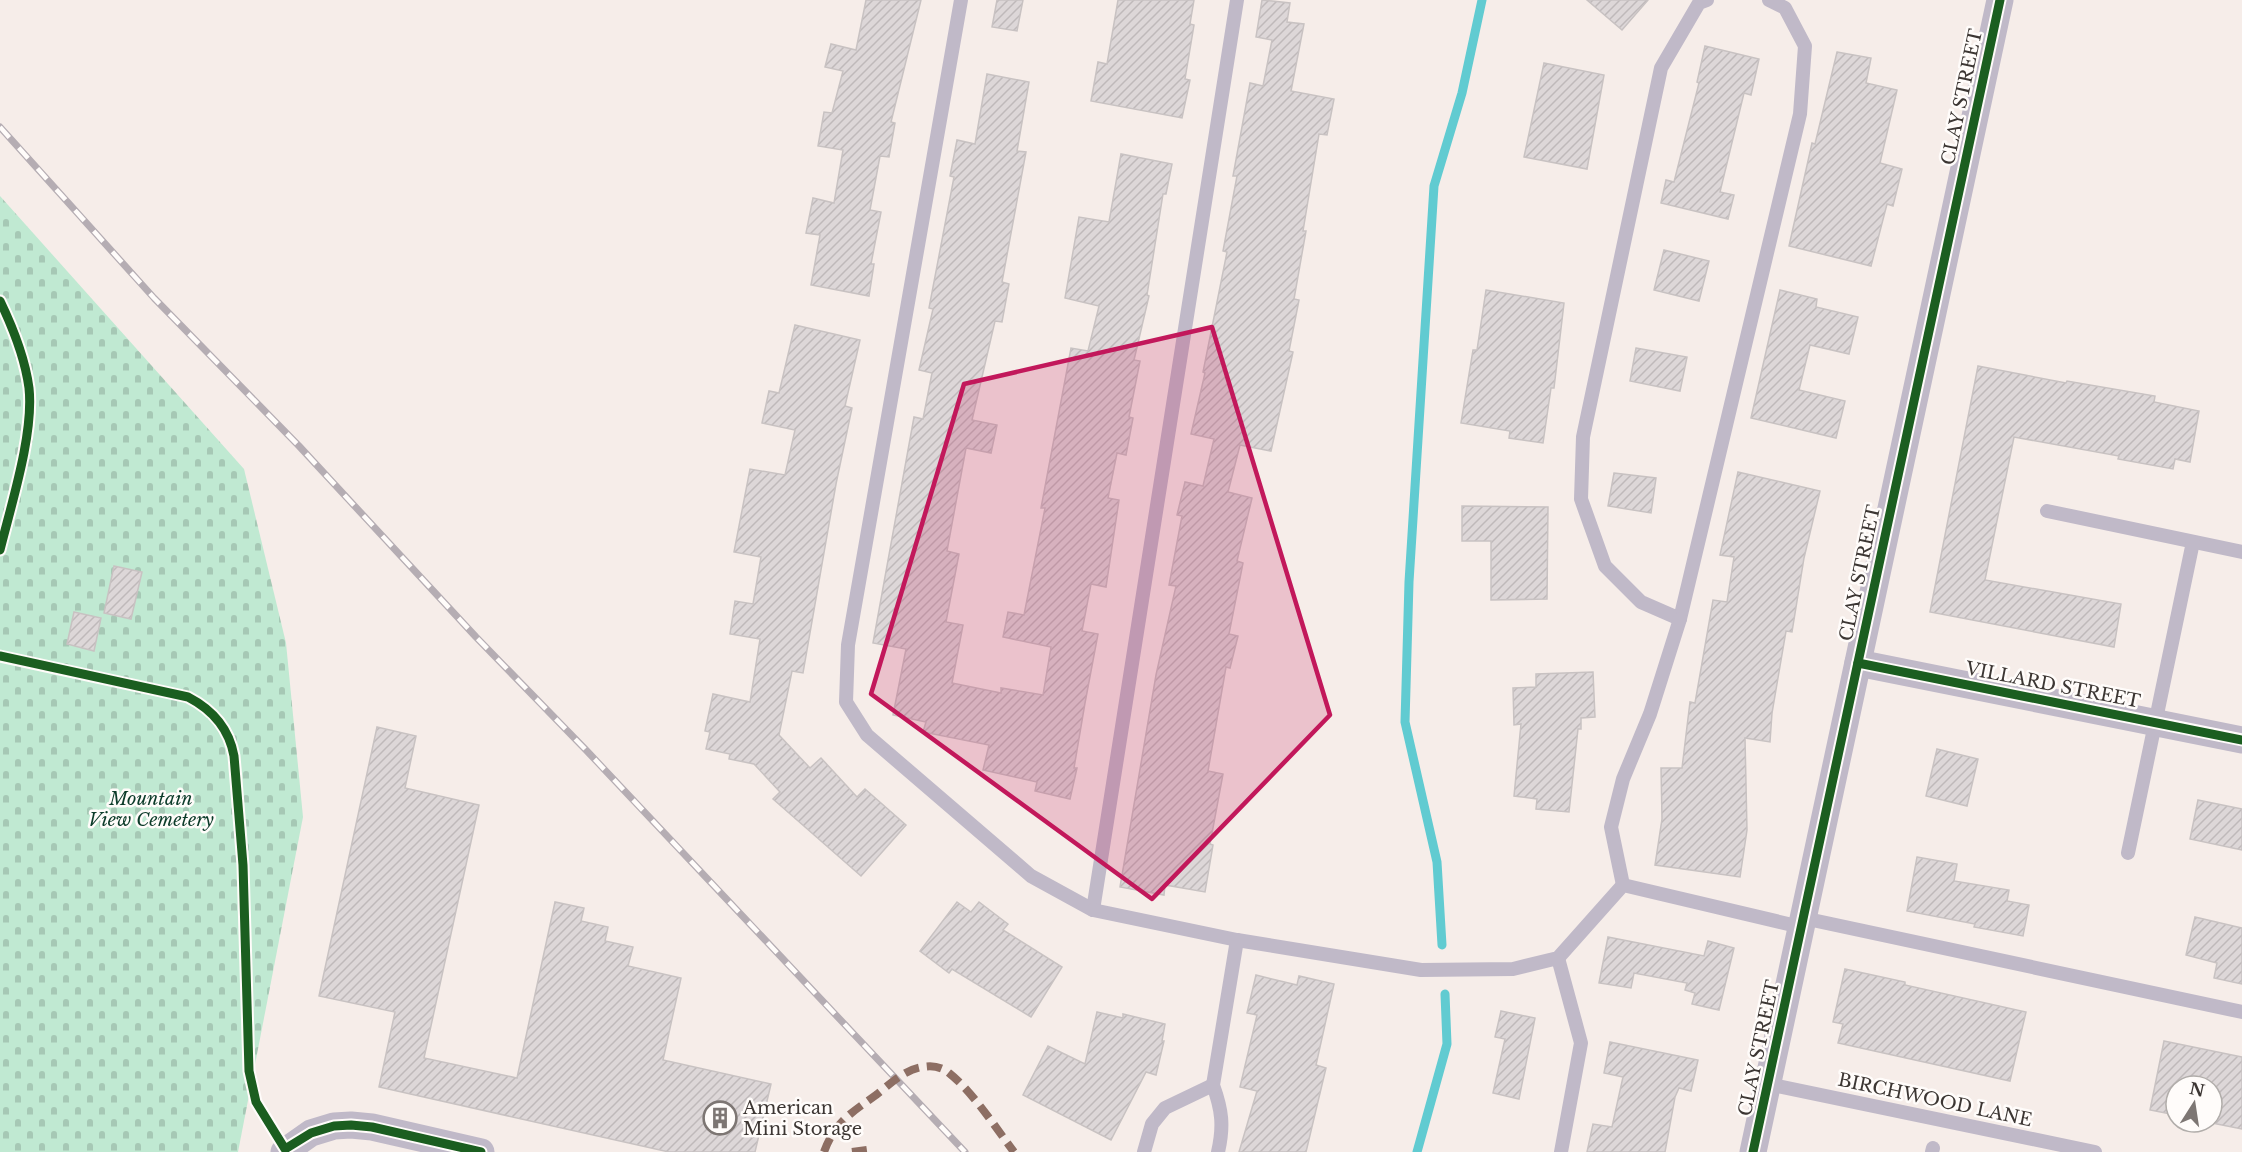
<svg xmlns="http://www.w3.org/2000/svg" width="2242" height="1152" viewBox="0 0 2242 1152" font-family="'Libre Baskerville',serif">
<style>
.cemetery{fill:url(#cemetery-stones)}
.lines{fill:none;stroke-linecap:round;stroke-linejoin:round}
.stream{stroke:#61cbd1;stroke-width:9}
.building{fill:url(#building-hatch);stroke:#c8c2c2;stroke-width:1.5}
.service{stroke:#c0b9c8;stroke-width:14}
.minor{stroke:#c0b9c8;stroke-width:27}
.rail-casing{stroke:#b5adb3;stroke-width:7}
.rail{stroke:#fffcfa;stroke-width:4.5;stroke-dasharray:14;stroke-linecap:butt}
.quiet{stroke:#8d6e63;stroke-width:8;stroke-dasharray:15 8;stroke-linecap:butt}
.cycleway-casing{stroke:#fffcfa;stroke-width:13}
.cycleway{stroke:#1b5e20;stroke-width:9}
.marked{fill:#c2185b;fill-opacity:0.2;stroke:#c2185b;stroke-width:4.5;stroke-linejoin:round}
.labels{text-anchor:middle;stroke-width:5;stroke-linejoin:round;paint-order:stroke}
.street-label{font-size:18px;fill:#3c3633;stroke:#fffcfa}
.park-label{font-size:18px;font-style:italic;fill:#0b3b29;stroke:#fffcfa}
.poi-label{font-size:18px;fill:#3c3633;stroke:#fffcfa;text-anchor:start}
</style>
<defs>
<pattern id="cemetery-stones" width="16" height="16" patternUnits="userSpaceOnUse" patternTransform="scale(1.5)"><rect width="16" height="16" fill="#c0e9d2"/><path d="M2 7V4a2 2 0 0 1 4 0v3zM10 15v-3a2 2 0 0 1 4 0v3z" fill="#a6c8b5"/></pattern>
<pattern id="building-hatch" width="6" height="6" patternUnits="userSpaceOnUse" patternTransform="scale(1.5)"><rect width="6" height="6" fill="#ddd7d8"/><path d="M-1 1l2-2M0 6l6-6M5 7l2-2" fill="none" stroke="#bfb9ba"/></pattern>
</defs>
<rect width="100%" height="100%" fill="#f6ede9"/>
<path class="cemetery" d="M0 196 244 469 286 643 303 817 238 1152H0Z"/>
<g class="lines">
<g class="stream">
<path d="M1442 945 1437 862 1405 722 1409 582 1434 186 1462 93 1482 0"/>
<path d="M1417 1152 1447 1044 1445 994"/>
</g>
</g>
<g class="building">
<path d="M866 0H921L891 122 895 123 889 157 880 156 870 210 881 212 871 264H874L869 296 811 285 820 235 806 233 813 198 834 203 843 150 818 146 824 112 832 113 843 71 825 67 831 44 856 50Z"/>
<path d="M997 0H1023L1017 31 992 27Z"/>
<path d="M1118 0H1194L1190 24 1194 25 1185 79 1190 80 1182 118 1091 101 1098 62 1107 64Z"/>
<path d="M1262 0 1290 3 1287 22 1304 24 1291 91 1334 99 1327 135 1319 134 1303 231H1306L1294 299 1299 300 1289 351 1293 352 1271 451 1240 445 1228 492 1252 498 1237 561 1243 563 1229 634 1238 636 1230 668 1226 667 1208 771 1223 774 1210 844 1213 845 1205 892 1165 885 1164 895 1120 887 1156 675 1176 586 1169 585 1182 516 1177 515 1185 482 1203 486 1214 439 1191 434 1205 373 1203 372 1227 252 1223 251 1237 176H1233L1250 83 1263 86 1272 40 1256 37Z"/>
<path d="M1587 0H1648L1622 30Z"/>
<path d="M1705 46 1759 59 1751 95 1744 93 1720 192 1734 195 1728 219 1661 203 1666 180 1674 182 1699 83 1697 82Z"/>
<path d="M1837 52 1871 58 1866 83 1897 90 1880 163 1902 169 1893 206 1887 204 1871 266 1789 246 1812 143 1815 144Z"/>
<path d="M1544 63 1604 75 1587 169 1524 157Z"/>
<path d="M987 74 1029 82 1017 151 1026 152 1002 282 1009 284 1002 322 995 321 972 420 997 425 991 453 966 448 947 551 959 554 946 622 963 625 952 683 1001 693V688L1043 695 1051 647 1003 637 1008 612 1024 615 1045 508H1041L1071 348 1088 351 1099 306 1065 298 1079 217 1109 222 1121 154 1172 164 1166 194H1163L1147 295 1149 296 1134 360 1140 361 1129 417 1133 418 1126 455 1117 453 1108 498 1119 500 1106 587 1091 584 1082 631 1098 634 1085 703 1074 768H1077L1070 799 1035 791 1037 782 983 770 989 745 923 732 926 722 893 715 906 649 873 643 914 417 923 419 932 373 919 370 933 309 929 308 954 177 950 176 957 140 975 144Z"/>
<path d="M1664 250 1709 261 1699 301 1654 290Z"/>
<path d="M1486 290 1564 303 1554 388H1551L1543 443 1509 438 1510 431 1461 423 1473 350H1477Z"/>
<path d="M1780 290 1817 299 1816 307 1858 317 1849 354 1810 345 1799 390 1845 401 1836 438 1751 418Z"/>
<path d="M795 325 860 340 845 406 852 408 836 484 803 673 792 671 779 735 810 768 821 758 857 797 865 789 906 825 861 876 773 799 780 792 754 764 729 759 730 754 706 749 710 732 705 731 713 694 750 702 760 639 730 634 735 601 753 604 761 557 734 552 750 469 785 475 795 430 762 423 769 391 779 393Z"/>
<path d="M1636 348 1687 357 1680 391 1630 381Z"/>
<path d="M1978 366 2066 383 2067 381 2155 396 2154 402 2199 411 2190 462 2175 459 2173 469 2118 459 2119 456 2014 437 1985 580 2121 604 2114 647 1930 612Z"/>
<path d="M1738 472 1820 491 1804 558 1792 632 1786 631 1772 713 1770 742 1745 738 1747 830 1740 877 1655 865 1662 819 1661 768H1682L1690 702 1695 703 1713 600 1727 602 1734 557 1720 555Z"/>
<path d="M1614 473 1656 478 1651 513 1608 506Z"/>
<path d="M1462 506 1548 507 1547 599 1491 600V541H1462Z"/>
<path d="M114 566 142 572 131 619 104 613Z"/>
<path d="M74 612 101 618 94 651 67 644Z"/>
<path d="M1593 672 1595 717 1581 718V729H1578L1569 812 1536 809 1537 799 1514 796 1521 724 1514 725 1513 688 1536 687V674Z"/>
<path d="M377 727 416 736 405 788 479 805 424 1058 517 1078 555 902 584 908 581 921 608 927 605 941 633 947 628 966 681 978 663 1060 771 1084 755 1152H669L379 1087 395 1012 319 996Z"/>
<path d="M1937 749 1978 759 1967 806 1926 796Z"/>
<path d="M2198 800 2242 809V850L2190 839Z"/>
<path d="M1917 857 1957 864 1954 881 2009 890 2007 901 2029 905 2023 936 1974 927 1975 924 1907 911Z"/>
<path d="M957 902 971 912 979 902 1008 924 1003 930 1062 967 1031 1017 952 969 949 973 920 951Z"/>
<path d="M2195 917 2242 928V984L2214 978 2217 963 2186 955Z"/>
<path d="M1608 937 1704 956 1708 941 1734 948 1719 1010 1692 1004 1695 993 1685 990 1687 983 1634 973 1631 988 1599 983Z"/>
<path d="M1845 969 1905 982V985L2026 1012 2010 1081 1838 1043 1843 1024 1833 1022Z"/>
<path d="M1256 975 1297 985 1299 976 1334 984 1316 1065 1326 1068 1306 1152H1239L1257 1091 1240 1087 1257 1015 1247 1013Z"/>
<path d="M1501 1011 1535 1018 1519 1099 1493 1093 1505 1039 1495 1037Z"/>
<path d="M1097 1012 1123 1018V1014L1165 1024 1162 1041H1164L1156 1075 1146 1072 1111 1140 1023 1095 1048 1046 1085 1064Z"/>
<path d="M2164 1041 2242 1057V1129L2207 1122H2212V1086H2176V1115L2150 1110Z"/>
<path d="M1610 1042 1698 1060 1691 1091 1679 1088 1675 1097 1665 1152H1587L1593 1124 1612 1127 1623 1077 1604 1073Z"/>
</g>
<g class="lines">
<g class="service">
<path d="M961 0 848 645 846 702 867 735 1031 876 1093 910 1237 0"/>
<path d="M1707 0 1699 3 1661 68 1583 437 1581 499 1605 566 1641 602 1680 619 1800 114 1805 46 1785 8 1769 0"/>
<path d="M2047 511 2242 552"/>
<path d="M2128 853 2193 542"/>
<path d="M1623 885 1611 827 1623 779 1650 714 1680 619"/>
<path d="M1093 910 1237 940 1421 970 1513 969 1558 958 1623 885 1801 927"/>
<path d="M1803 918 2242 1012"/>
<path d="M1558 958 1581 1043 1561 1152"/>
<path d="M1768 1084 2095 1152"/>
<path d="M1144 1152 1152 1124 1165 1108 1213 1085"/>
<path d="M1218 1152C1224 1126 1222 1110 1213 1085L1237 940"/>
<path d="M1932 1152 1933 1148"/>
</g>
<g class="minor">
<path d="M1858 663 2242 740"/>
<path d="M284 1152 311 1133 334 1126 351 1125 372 1127 481 1152"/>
<path d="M1753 1152 2000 0"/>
</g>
<defs>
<path id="rail" d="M0 127 154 298 299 446 476 637 586 750 965 1152"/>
</defs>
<use href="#rail" class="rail-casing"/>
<use href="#rail" class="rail"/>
<g class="quiet">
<path d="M824 1152C835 1122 851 1113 876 1095 889 1085 905 1069 923 1067 932 1065 942 1067 949 1073 972 1091 996 1128 1014 1152"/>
<path d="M852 1152 867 1150 874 1152"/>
</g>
<defs>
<g id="cycleway">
<path d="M0 301C13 328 25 358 29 388 34 434 11 505 0 550"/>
<path d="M0 656 188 697C213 710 229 728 234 756L243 865 249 1071 256 1102 285 1149 311 1133 334 1126 351 1125 372 1127 481 1152"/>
<path d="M1858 663 2242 740"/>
<path d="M1753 1152 2000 0"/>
</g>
</defs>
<use href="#cycleway" class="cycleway-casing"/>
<use href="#cycleway" class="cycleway"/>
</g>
<path class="marked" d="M1212 327 1330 715 1152 899 871 694 964 384Z"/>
<defs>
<symbol id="building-ring" viewBox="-11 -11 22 22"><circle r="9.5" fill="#fffcfa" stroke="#7d7673" stroke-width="1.5"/><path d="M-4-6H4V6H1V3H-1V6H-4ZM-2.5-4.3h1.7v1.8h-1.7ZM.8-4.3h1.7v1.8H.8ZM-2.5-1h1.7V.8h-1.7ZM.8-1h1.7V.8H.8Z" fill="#7d7673"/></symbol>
</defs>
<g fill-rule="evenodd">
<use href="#building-ring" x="701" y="1099" width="38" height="38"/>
</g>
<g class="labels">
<g class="street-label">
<text transform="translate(1962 97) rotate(-78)" y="6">CLAY STREET</text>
<text transform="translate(1860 573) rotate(-78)" y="6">CLAY STREET</text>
<text transform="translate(2053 685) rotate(11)" y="6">VILLARD STREET</text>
<text transform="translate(1759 1048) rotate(-78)" y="6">CLAY STREET</text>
<text transform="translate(1935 1100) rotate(12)" y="6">BIRCHWOOD LANE</text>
</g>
<g class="park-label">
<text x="151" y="805">Mountain<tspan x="151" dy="21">View Cemetery</tspan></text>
</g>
<g class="poi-label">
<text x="743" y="1114">American<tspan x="743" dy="21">Mini Storage</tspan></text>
</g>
</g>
<g transform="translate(2194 1104) rotate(12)"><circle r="28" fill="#fffcfa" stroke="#b1adaa" stroke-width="1.5"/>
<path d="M0-4.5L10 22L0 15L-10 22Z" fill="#7d7673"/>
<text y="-9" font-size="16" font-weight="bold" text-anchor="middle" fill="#3c3633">N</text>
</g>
</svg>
